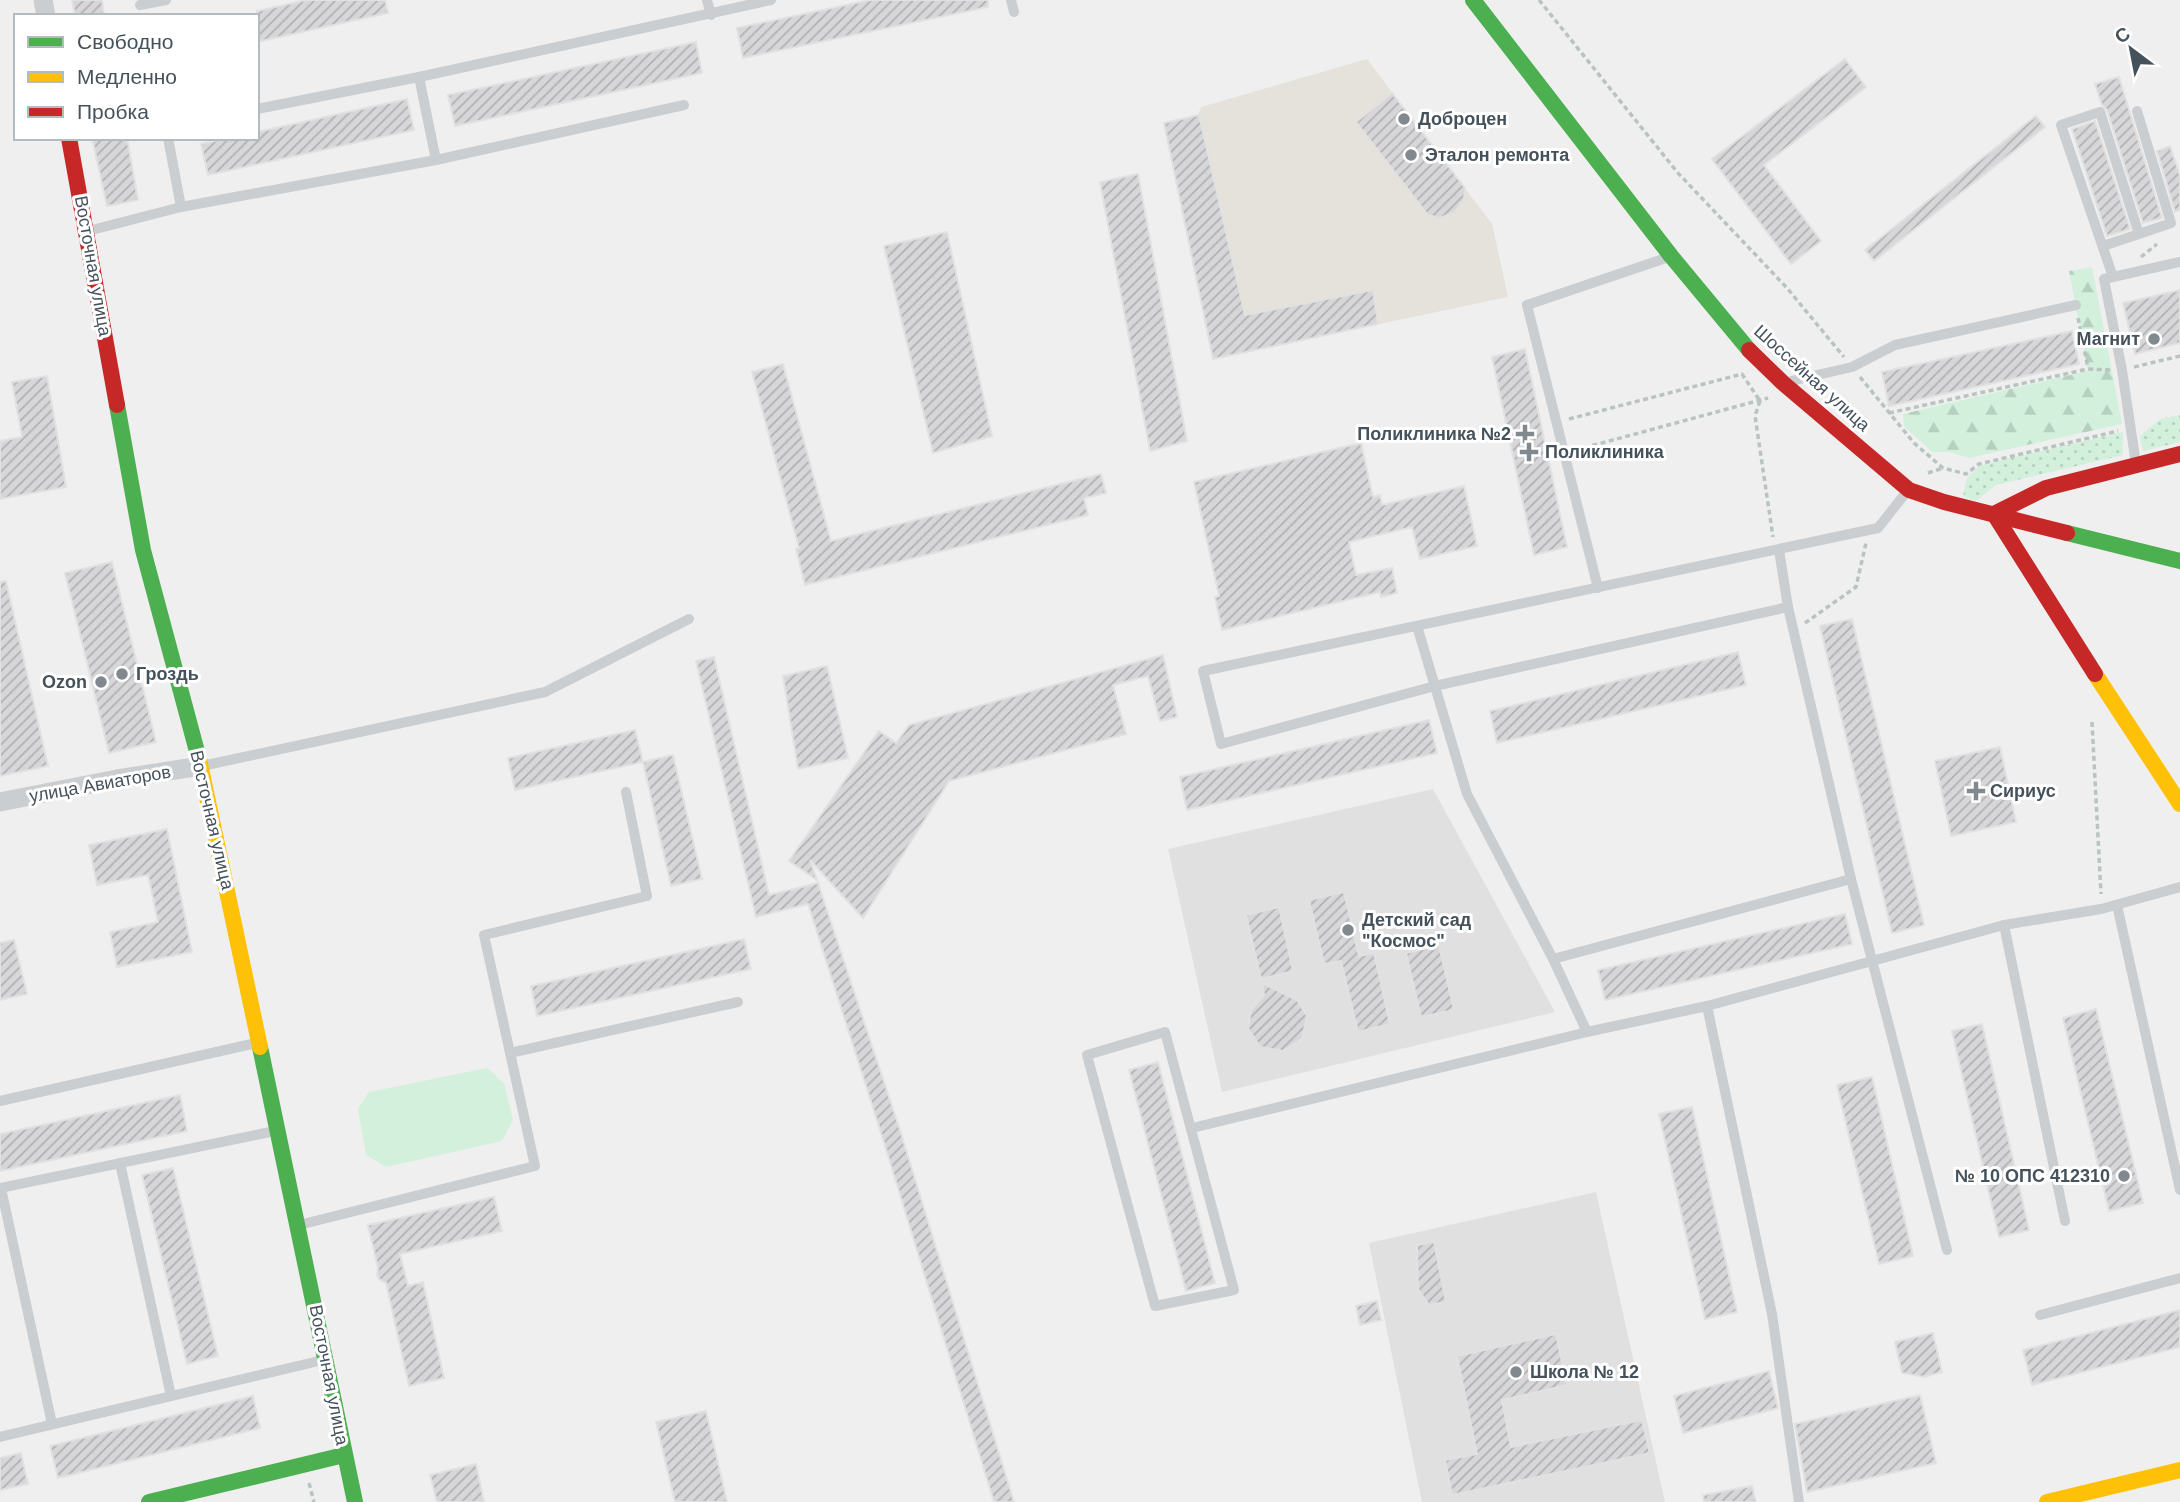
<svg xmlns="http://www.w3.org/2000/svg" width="2180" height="1502" viewBox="0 0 2180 1502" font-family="Arial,sans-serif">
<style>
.commercial{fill:#e5e2dc}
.education{fill:#e1e0e1}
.grass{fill:url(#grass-dots)}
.forest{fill:url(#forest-firs)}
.green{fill:#d2f0dc}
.building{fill:url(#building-hatch);stroke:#e1e1e2;stroke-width:2}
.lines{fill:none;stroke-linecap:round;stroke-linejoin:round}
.path{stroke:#b7c4c0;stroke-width:3.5;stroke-dasharray:5 3.5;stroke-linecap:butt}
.lane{stroke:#caced0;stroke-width:10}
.street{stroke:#caced0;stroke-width:19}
.fast{stroke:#4caf50;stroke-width:16}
.slow{stroke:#ffc107;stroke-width:16}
.jam{stroke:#c62828;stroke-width:16}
.poi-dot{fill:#81898f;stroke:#fff;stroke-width:2.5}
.labels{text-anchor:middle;stroke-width:6;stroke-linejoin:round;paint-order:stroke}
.poi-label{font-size:18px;font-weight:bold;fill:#45525c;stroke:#fff;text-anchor:start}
.street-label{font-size:18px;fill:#45525c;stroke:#fff}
</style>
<defs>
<pattern id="grass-dots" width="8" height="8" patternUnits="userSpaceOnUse" patternTransform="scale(1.75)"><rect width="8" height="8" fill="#d2f0dc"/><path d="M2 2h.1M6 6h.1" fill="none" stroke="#b6d0bf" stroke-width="1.8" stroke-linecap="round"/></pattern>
<pattern id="forest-firs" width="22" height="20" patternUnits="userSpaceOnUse" patternTransform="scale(1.75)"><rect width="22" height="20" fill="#d2f0dc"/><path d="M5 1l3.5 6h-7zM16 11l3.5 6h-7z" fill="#b6d0bf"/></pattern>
<pattern id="building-hatch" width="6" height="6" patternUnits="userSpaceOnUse" patternTransform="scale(1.75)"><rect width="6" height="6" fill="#d7d7d9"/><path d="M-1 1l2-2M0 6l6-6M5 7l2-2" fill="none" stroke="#b0b1b3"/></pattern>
</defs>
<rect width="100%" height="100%" fill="#f0efef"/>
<path class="commercial" d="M1367 59 1492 224 1508 297 1213 359 1164 123 1198 115 1201 107Z"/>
<g class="education">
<path d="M1433 789 1555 1012 1222 1092 1168 849Z"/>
<path d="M1596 1192 1665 1502H1422L1369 1243Z"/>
</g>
<g class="grass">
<path d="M2180 415V442L2143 451 2140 436 2160 419Z"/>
<path d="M2123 432V455L1996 485 1976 501 1963 496 1967 478 1981 465Z"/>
</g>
<path class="forest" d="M2092 267 2122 424 1969 458 1949 452H1932L1904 426 1903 414 2088 371 2069 271Z"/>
<path class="green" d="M487 1068 504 1083 513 1120 502 1141 386 1167 366 1155 358 1109 369 1092Z"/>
<g class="building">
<path d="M72 0H102L104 16H75Z"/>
<path d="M306 0H385L388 13 257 42V11Z"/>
<path d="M870 0H988V7L743 58 737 28Z"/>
<path d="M696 42 702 73 455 126 448 95Z"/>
<path d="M1845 59 1866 87 1764 165 1821 241 1791 264 1712 159Z"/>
<path d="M2119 77 2162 218 2143 223 2107 110 2102 105 2095 84Z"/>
<path d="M1392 93 1465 188 1464 199 1455 212 1440 218 1428 215 1356 122Z"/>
<path d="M407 99 414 130 208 175 201 144 227 138H257V132Z"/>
<path d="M1199 115 1245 315 1373 290 1378 324 1213 359 1164 123Z"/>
<path d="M2036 116 2045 127 1874 261 1865 250Z"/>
<path d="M2095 121 2130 229 2107 236 2072 129Z"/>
<path d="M92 138H127L138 200 107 206Z"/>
<path d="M2170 146 2180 176V210L2175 212 2157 151Z"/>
<path d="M1138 174 1187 441 1150 451 1100 182Z"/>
<path d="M947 232 992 436 933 453 884 246Z"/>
<path d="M2180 290V343L2135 354 2123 303Z"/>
<path d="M2072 331 2079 364 1889 406 1882 372Z"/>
<path d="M1525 349 1567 547 1534 555 1492 357Z"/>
<path d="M783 364 831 541 1101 474 1106 493 1084 498 1088 515 805 585 796 549 799 548 752 372Z"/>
<path d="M47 376 66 487 0 499V441L22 437 12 382Z"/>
<path d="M1361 443 1373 497 1380 495 1382 505 1464 486 1477 546 1420 559 1412 527 1349 542 1356 575 1392 568 1397 593 1381 597 1380 592 1222 630 1215 597 1219 596 1194 482Z"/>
<path d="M112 562 156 742 109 753 65 573Z"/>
<path d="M6 581 48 766 0 776V582Z"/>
<path d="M1852 619 1924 925 1892 933 1820 626Z"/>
<path d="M1738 652 1746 685 1497 743 1490 711Z"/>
<path d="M1163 655 1177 717 1160 721 1148 676 1113 685 1126 734 949 781 863 918 810 860 817 880 789 861 879 731 896 743 909 725Z"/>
<path d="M714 657 769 895 818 883 900 1130 1014 1502H994L882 1136 808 904 756 917 696 661Z"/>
<path d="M827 666 848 758 798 769 783 676Z"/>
<path d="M1429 720 1437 753 1187 810 1180 777Z"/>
<path d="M635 730 643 762 515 790 508 758Z"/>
<path d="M2000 747 2016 822 1951 836 1935 761Z"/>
<path d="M673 755 702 879 671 886 643 762Z"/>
<path d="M167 829 192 952 117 967 110 932 158 922 148 875 97 885 89 845Z"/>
<path d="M1344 892 1359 956 1374 953 1390 1024 1358 1032 1341 961 1324 964 1309 900Z"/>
<path d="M1279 907 1293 971 1261 979 1246 915Z"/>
<path d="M1845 914 1852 944 1605 1000 1598 970Z"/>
<path d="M744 939 751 969 537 1016 531 986Z"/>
<path d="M14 940 27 994 0 1000V943Z"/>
<path d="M1439 945 1454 1010 1421 1017 1406 953Z"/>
<path d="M1262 983 1297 1000 1307 1016 1302 1039 1283 1051 1260 1047 1248 1028 1251 1010 1264 995Z"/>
<path d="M2096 1009 2143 1203 2109 1211 2063 1018Z"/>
<path d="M1982 1024 2029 1230 1999 1237 1952 1031Z"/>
<path d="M1158 1062 1215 1283 1186 1291 1129 1070Z"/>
<path d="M1872 1077 1913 1256 1879 1264 1837 1085Z"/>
<path d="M180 1095 187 1131 0 1171V1134Z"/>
<path d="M1692 1107 1737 1312 1705 1319 1659 1114Z"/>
<path d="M173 1168 218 1356 187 1364 142 1175Z"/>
<path d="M494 1197 502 1231 400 1254 408 1286 423 1282 444 1378 409 1386 386 1283 379 1279 377 1275 378 1268 368 1225Z"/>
<path d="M1434 1242 1446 1302 1429 1305 1418 1289 1417 1245Z"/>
<path d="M1377 1301 1381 1320 1360 1325 1356 1306Z"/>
<path d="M2180 1310V1347L2032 1385 2023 1350Z"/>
<path d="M1933 1333 1942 1372 1924 1377 1902 1373 1895 1342Z"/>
<path d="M1556 1334 1567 1385 1502 1400 1511 1447 1642 1420 1650 1453 1452 1495 1445 1460 1477 1454 1457 1356Z"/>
<path d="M1769 1371 1778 1408 1683 1433 1674 1396Z"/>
<path d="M1920 1395 1936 1463 1807 1492 1795 1424Z"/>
<path d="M253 1396 260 1428 58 1478 50 1446Z"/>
<path d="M706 1411 727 1502H675L656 1422Z"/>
<path d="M21 1453 28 1484 0 1490V1458Z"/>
<path d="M476 1464 484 1502H437L430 1475Z"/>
<path d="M1752 1486 1756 1502H1704L1703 1495Z"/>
</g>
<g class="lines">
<g class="path">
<path d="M1539 0 1678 173 1787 288 1844 357"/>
<path d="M2141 257 2157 244"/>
<path d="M2078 318 2088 368"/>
<path d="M2134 367 2180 356"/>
<path d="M1860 377 1914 443 1943 468 1966 474 1979 464 2118 431"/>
<path d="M1760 401 1755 416 1773 537"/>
<path d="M1889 413 2088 369 2110 370"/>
<path d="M1569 419 1742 374 1760 401"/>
<path d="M1576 450 1768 398"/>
<path d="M1928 473 1943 468"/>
<path d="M1805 623 1856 587 1866 543"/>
<path d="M2092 722 2101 894"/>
<path d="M309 1483 314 1502"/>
</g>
<g class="lane">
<path d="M707 0 711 15"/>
<path d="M1011 0 1014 12"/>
<path d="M140 5 166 0"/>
<path d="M419 77 436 160"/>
<path d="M257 109 419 77 771 0"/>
<path d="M2137 111 2171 223 2139 234"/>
<path d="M168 138 181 207"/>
<path d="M88 231 181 207 436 160 684 105"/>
<path d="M2103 246 2139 234 2100 112 2061 125 2113 277"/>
<path d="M1787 382 1852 367 1895 345 2076 305"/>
<path d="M2136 464 2122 370 2104 279 2180 262"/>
<path d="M1779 550 1788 607 1851 879 1947 1250"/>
<path d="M1598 588 1527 305 1669 257"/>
<path d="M1788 607 1435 686 1221 744 1203 671 1878 528 1908 490"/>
<path d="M1417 626 1467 794 1553 959 1587 1032"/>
<path d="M202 766 545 692 689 619"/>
<path d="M2117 905 2180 1190"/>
<path d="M2004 925 2065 1221"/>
<path d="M1553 959 1851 879"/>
<path d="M1707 1006 1772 1314 1799 1502"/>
<path d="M1165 1032 1234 1290 1155 1306 1087 1055Z"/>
<path d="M510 1053 738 1002"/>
<path d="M0 1101 256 1043"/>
<path d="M1192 1128 1587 1032 1707 1006 2004 925 2101 909 2180 887"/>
<path d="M120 1163 171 1396"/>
<path d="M0 1188 275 1131"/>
<path d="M1 1188 52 1424"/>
<path d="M299 1225 535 1166 484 935 647 896 626 792"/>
<path d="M2040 1315 2180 1278"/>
<path d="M0 1437 323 1360"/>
</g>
<g class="street">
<path d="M43 0 46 16"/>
<path d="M0 802 117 779 201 766"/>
</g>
<g class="fast">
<path d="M1473 0 1671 256 1749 350"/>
<path d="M117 405 143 550 199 759"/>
<path d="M2067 533 2180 561"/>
<path d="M260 1047 355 1502"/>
<path d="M149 1502 344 1455"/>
</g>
<g class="slow">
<path d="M2095 674 2180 804"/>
<path d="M199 759 260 1047"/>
<path d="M2047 1502 2180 1470"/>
</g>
<g class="jam">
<path d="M69 138 117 405"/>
<path d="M1749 350 1783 383 1909 490 1944 502 2067 533"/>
<path d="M2095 674 1994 514 2046 488 2180 454"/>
</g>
</g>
<g class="poi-dot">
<circle cx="1404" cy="119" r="7"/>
<circle cx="1411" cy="155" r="7"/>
<circle cx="2154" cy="339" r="7"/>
<path d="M1521.5 423.5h7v7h7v7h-7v7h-7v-7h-7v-7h7z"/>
<path d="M1525.5 441.5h7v7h7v7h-7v7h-7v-7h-7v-7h7z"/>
<circle cx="122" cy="674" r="7"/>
<circle cx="101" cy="682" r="7"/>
<path d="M1972.5 780.5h7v7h7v7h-7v7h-7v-7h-7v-7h7z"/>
<circle cx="1348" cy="930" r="7"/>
<circle cx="2124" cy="1176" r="7"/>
<circle cx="1516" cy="1372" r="7"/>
</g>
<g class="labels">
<g class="poi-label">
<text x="1418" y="125">Доброцен</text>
<text x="1425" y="161">Эталон ремонта</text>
<text x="2140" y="345" text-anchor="end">Магнит</text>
<text x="1511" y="440" text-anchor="end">Поликлиника №2</text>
<text x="1545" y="458">Поликлиника</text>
<text x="136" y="680">Гроздь</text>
<text x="87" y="688" text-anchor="end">Ozon</text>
<text x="1990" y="797">Сириус</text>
<text x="1362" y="926">Детский сад<tspan x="1362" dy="21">"Космос"</tspan></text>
<text x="2110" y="1182" text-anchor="end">№ 10 ОПС 412310</text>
<text x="1530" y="1378">Школа № 12</text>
</g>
<g class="street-label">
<text transform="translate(93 266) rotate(80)" y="6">Восточная улица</text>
<text transform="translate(1812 378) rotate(42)" y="6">Шоссейная улица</text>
<text transform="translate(100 784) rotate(-10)" y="6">улица Авиаторов</text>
<text transform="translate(212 820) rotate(77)" y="6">Восточная улица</text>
<text transform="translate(329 1375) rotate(79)" y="6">Восточная улица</text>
</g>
</g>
<rect x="14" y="14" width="245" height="126" fill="#ffffff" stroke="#b5babe" stroke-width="2"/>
<rect x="28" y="37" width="35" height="10" fill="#4caf50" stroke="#b5babe" stroke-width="2"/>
<text x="77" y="49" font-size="21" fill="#45525c">Свободно</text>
<rect x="28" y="72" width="35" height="10" fill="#ffc107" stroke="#b5babe" stroke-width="2"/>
<text x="77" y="84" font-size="21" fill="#45525c">Медленно</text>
<rect x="28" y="107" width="35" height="10" fill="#c62828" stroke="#b5babe" stroke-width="2"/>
<text x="77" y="119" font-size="21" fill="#45525c">Пробка</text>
<g transform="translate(2131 49) rotate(328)" stroke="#ffffff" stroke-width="5" paint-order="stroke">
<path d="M0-5L12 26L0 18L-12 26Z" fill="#45525c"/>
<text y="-10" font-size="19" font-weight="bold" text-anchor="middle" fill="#45525c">С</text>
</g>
</svg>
